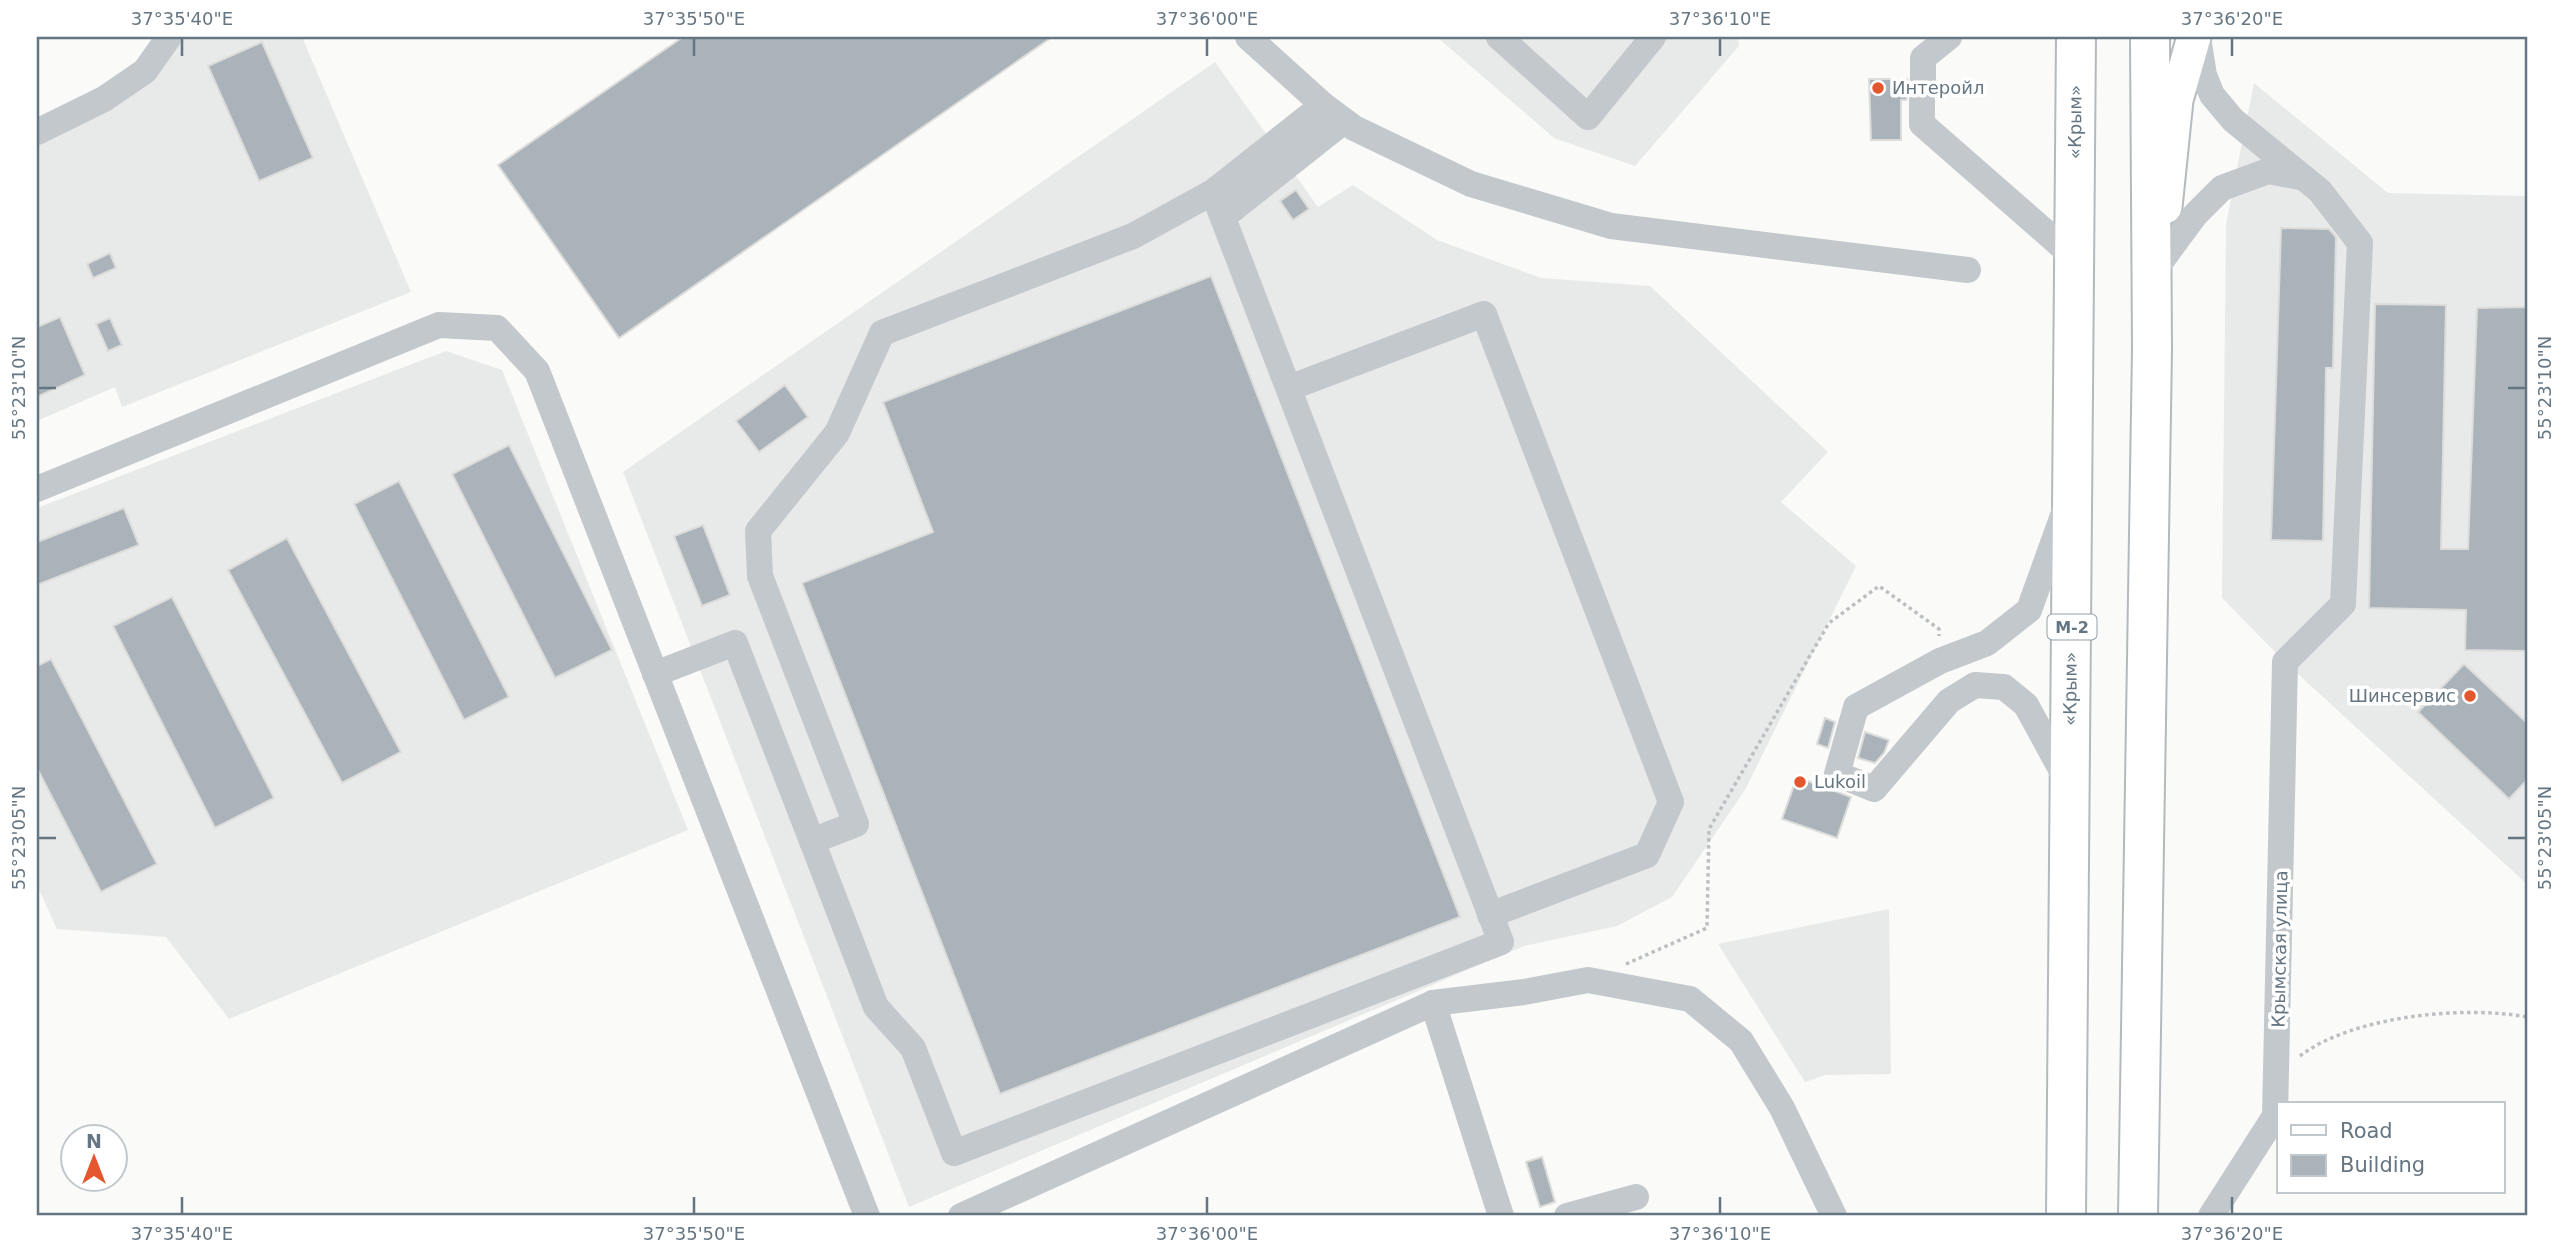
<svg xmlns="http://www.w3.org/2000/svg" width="2564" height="1253" viewBox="0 0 2564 1253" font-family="'DejaVu Sans',sans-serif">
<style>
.built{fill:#e8e9e9}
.building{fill:#aab3b9;stroke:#dcdcda;stroke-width:2}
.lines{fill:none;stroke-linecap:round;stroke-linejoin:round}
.major-casing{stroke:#b5babe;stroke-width:37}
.highway-casing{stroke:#b4b9bd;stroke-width:42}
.path{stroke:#bbbfc2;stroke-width:3.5;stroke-dasharray:3.5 3.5;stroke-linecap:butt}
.minor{stroke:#c3c8cc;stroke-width:26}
.major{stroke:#fff;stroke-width:33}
.highway{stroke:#fff;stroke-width:38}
.ticks{fill:none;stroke:#657683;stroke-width:2.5}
.poi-dot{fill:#e4572e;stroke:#fff;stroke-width:2.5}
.labels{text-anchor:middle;stroke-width:7;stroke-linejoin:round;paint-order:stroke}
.shield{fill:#fff;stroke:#939fa8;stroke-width:2}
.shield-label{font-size:16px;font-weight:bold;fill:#657683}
.poi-label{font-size:18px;fill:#657683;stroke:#fff;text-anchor:start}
.street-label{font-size:18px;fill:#657683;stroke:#fff}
.neatline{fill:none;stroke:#657683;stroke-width:2.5}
.ticks-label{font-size:18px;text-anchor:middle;fill:#657683}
</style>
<rect width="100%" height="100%" fill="#fafaf8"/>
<g class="built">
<path d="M179 37H302L411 292 122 407 115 387 37 421V141Z"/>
<path d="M1437 37H1738L1739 46 1635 166 1554 138Z"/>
<path d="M1215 62 1318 207 1353 185 1437 240 1541 278 1650 286 1828 452 1781 502 1856 566 1745 790 1672 897 1617 926 1524 946 909 1207 623 472Z"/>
<path d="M2254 83 2388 193 2527 196V884L2285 662 2222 598 2226 224Z"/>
<path d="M446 351 502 370 688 830 229 1019 166 937 57 929 37 885V508Z"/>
<path d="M1889 909 1891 1074 1826 1075 1805 1082 1718 944Z"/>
</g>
<g class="building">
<path d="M683 37H1052L619 338 498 165Z"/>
<path d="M262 42 313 158 259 181 208 66Z"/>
<path d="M1869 79H1907L1911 89 1906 100H1901V140H1871Z"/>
<path d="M1296 190 1309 209 1293 220 1280 201Z"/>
<path d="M2281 228 2329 229 2336 237 2333 368H2326L2323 541 2271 540Z"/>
<path d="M110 253 116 268 93 278 87 264Z"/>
<path d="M1211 276 1460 917 1000 1094 802 583 933 532 883 402Z"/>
<path d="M2375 304 2446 305 2441 549H2468L2477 308 2527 307V651L2465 650 2466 610 2369 608Z"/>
<path d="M60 317 85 375 37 397V327Z"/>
<path d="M110 318 122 345 108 351 96 324Z"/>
<path d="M785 385 808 417 759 452 736 421Z"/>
<path d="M509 445 612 650 555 678 452 474Z"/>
<path d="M399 481 509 697 464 720 354 504Z"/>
<path d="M124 508 139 545 37 585V542Z"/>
<path d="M703 525 730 595 702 606 674 536Z"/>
<path d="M287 538 401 752 342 783 228 570Z"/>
<path d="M172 597 274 798 215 828 113 626Z"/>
<path d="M51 659 157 864 101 892 37 768V666Z"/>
<path d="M2464 664 2527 723V780L2509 799 2418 712Z"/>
<path d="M1825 718 1835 722 1828 748 1817 744Z"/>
<path d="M1865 732 1889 740 1884 753 1875 763 1858 758Z"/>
<path d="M1797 777 1851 797 1837 838 1782 819Z"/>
<path d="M1542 1157 1555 1202 1540 1207 1526 1162Z"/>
</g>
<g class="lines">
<defs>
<path id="major" d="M2165 207 2176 100 2194 37"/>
<g id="highway">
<path id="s1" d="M2066 1216 2076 37"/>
<path d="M2138 1216 2152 349 2150 37"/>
</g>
</defs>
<use href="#major" class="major-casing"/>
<use href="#highway" class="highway-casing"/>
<g class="path">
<path d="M1626 964 1707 928 1709 829 1829 623 1879 586 1939 629V636"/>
<path d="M2300 1056C2352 1016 2464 1005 2527 1017"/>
</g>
<g class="minor">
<path d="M1248 37 1323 105 1354 128 1471 184 1611 226 1968 270"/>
<path d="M1499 37 1588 117 1653 37"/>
<path d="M2198 37 2204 75 2212 95 2233 120 2320 191 2360 243 2343 604 2285 662 2275 1116 2211 1216"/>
<path d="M1923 79V58L1949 37"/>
<path d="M1922 100V124L2075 258"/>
<path d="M37 132 104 99 145 71 169 37"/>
<path d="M1223 217 1344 121"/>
<path d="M2159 264 2195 215 2222 188 2268 171 2300 177"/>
<path d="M1289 388 1484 314 1671 802 1647 855 1490 915"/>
<path d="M37 489 439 325 497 328 537 371 867 1216"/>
<path d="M2065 510 2029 610 1987 643 1940 661 1856 707 1837 774 1874 789 1949 701 1975 685 2004 687 2026 705 2068 782"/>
<path d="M655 674 735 643 812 841 856 824 760 576 758 531 837 433 882 333 1133 236 1213 192 1323 105"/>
<path d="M812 841 876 1007 913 1048 954 1153 1501 942 1213 192"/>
<path d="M1433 1003 1501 1216"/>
<path d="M961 1216 1433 1003 1524 992 1588 980 1690 999 1741 1041 1782 1108 1834 1216"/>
<path d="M1567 1216 1636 1197"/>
</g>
<use href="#major" class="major"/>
<use href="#highway" class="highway"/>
</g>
<path class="ticks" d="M182 38V56M694 38V56M1207 38V56M1720 38V56M2232 38V56M38 388H56M2508 388H2526M38 838H56M2508 838H2526M182 1197V1214M694 1197V1214M1207 1197V1214M1720 1197V1214M2232 1197V1214"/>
<g class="poi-dot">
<circle cx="1878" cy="88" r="7"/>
<circle cx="2470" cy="696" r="7"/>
<circle cx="1800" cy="782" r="7"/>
</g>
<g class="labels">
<rect class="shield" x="2047.5" y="614.5" width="49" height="25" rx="5"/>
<g class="shield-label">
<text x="2072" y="633">М-2</text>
</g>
<g class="poi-label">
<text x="1892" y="94">Интеройл</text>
<text x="2456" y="702" text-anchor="end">Шинсервис</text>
<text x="1814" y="788">Lukoil</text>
</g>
<g class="street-label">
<text dy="6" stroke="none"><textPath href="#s1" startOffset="1094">«Крым»</textPath></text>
<text dy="6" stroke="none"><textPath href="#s1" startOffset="527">«Крым»</textPath></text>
<text transform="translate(2280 949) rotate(-89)" y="6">Крымская улица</text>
</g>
</g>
<rect width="2564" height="1253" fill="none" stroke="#ffffff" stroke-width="77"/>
<rect x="2277" y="1102" width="228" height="91" fill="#ffffff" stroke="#c1c8cd" stroke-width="2"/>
<rect x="2291" y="1125" width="35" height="10" fill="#ffffff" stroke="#c1c8cd" stroke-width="2"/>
<text x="2340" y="1138" font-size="21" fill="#657683">Road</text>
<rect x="2291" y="1155" width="35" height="21" fill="#aab3b9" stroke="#c1c8cd" stroke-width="2"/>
<text x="2340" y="1172" font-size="21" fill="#657683">Building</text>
<g transform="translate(94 1158)"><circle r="33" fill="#ffffff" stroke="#c1c8cd" stroke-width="2"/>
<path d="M0-5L12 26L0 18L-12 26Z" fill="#e4572e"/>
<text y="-10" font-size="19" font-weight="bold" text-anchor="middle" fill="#657683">N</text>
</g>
<rect x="38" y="38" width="2488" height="1176" class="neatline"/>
<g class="ticks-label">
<text x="182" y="25">37°35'40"E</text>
<text x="694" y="25">37°35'50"E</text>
<text x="1207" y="25">37°36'00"E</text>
<text x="1720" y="25">37°36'10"E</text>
<text x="2232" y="25">37°36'20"E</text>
<text transform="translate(19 388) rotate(-90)" y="6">55°23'10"N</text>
<text transform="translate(2545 388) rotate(-90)" y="6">55°23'10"N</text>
<text transform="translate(19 838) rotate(-90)" y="6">55°23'05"N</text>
<text transform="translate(2545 838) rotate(-90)" y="6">55°23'05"N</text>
<text x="182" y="1240">37°35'40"E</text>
<text x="694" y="1240">37°35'50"E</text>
<text x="1207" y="1240">37°36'00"E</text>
<text x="1720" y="1240">37°36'10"E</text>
<text x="2232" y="1240">37°36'20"E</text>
</g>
</svg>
